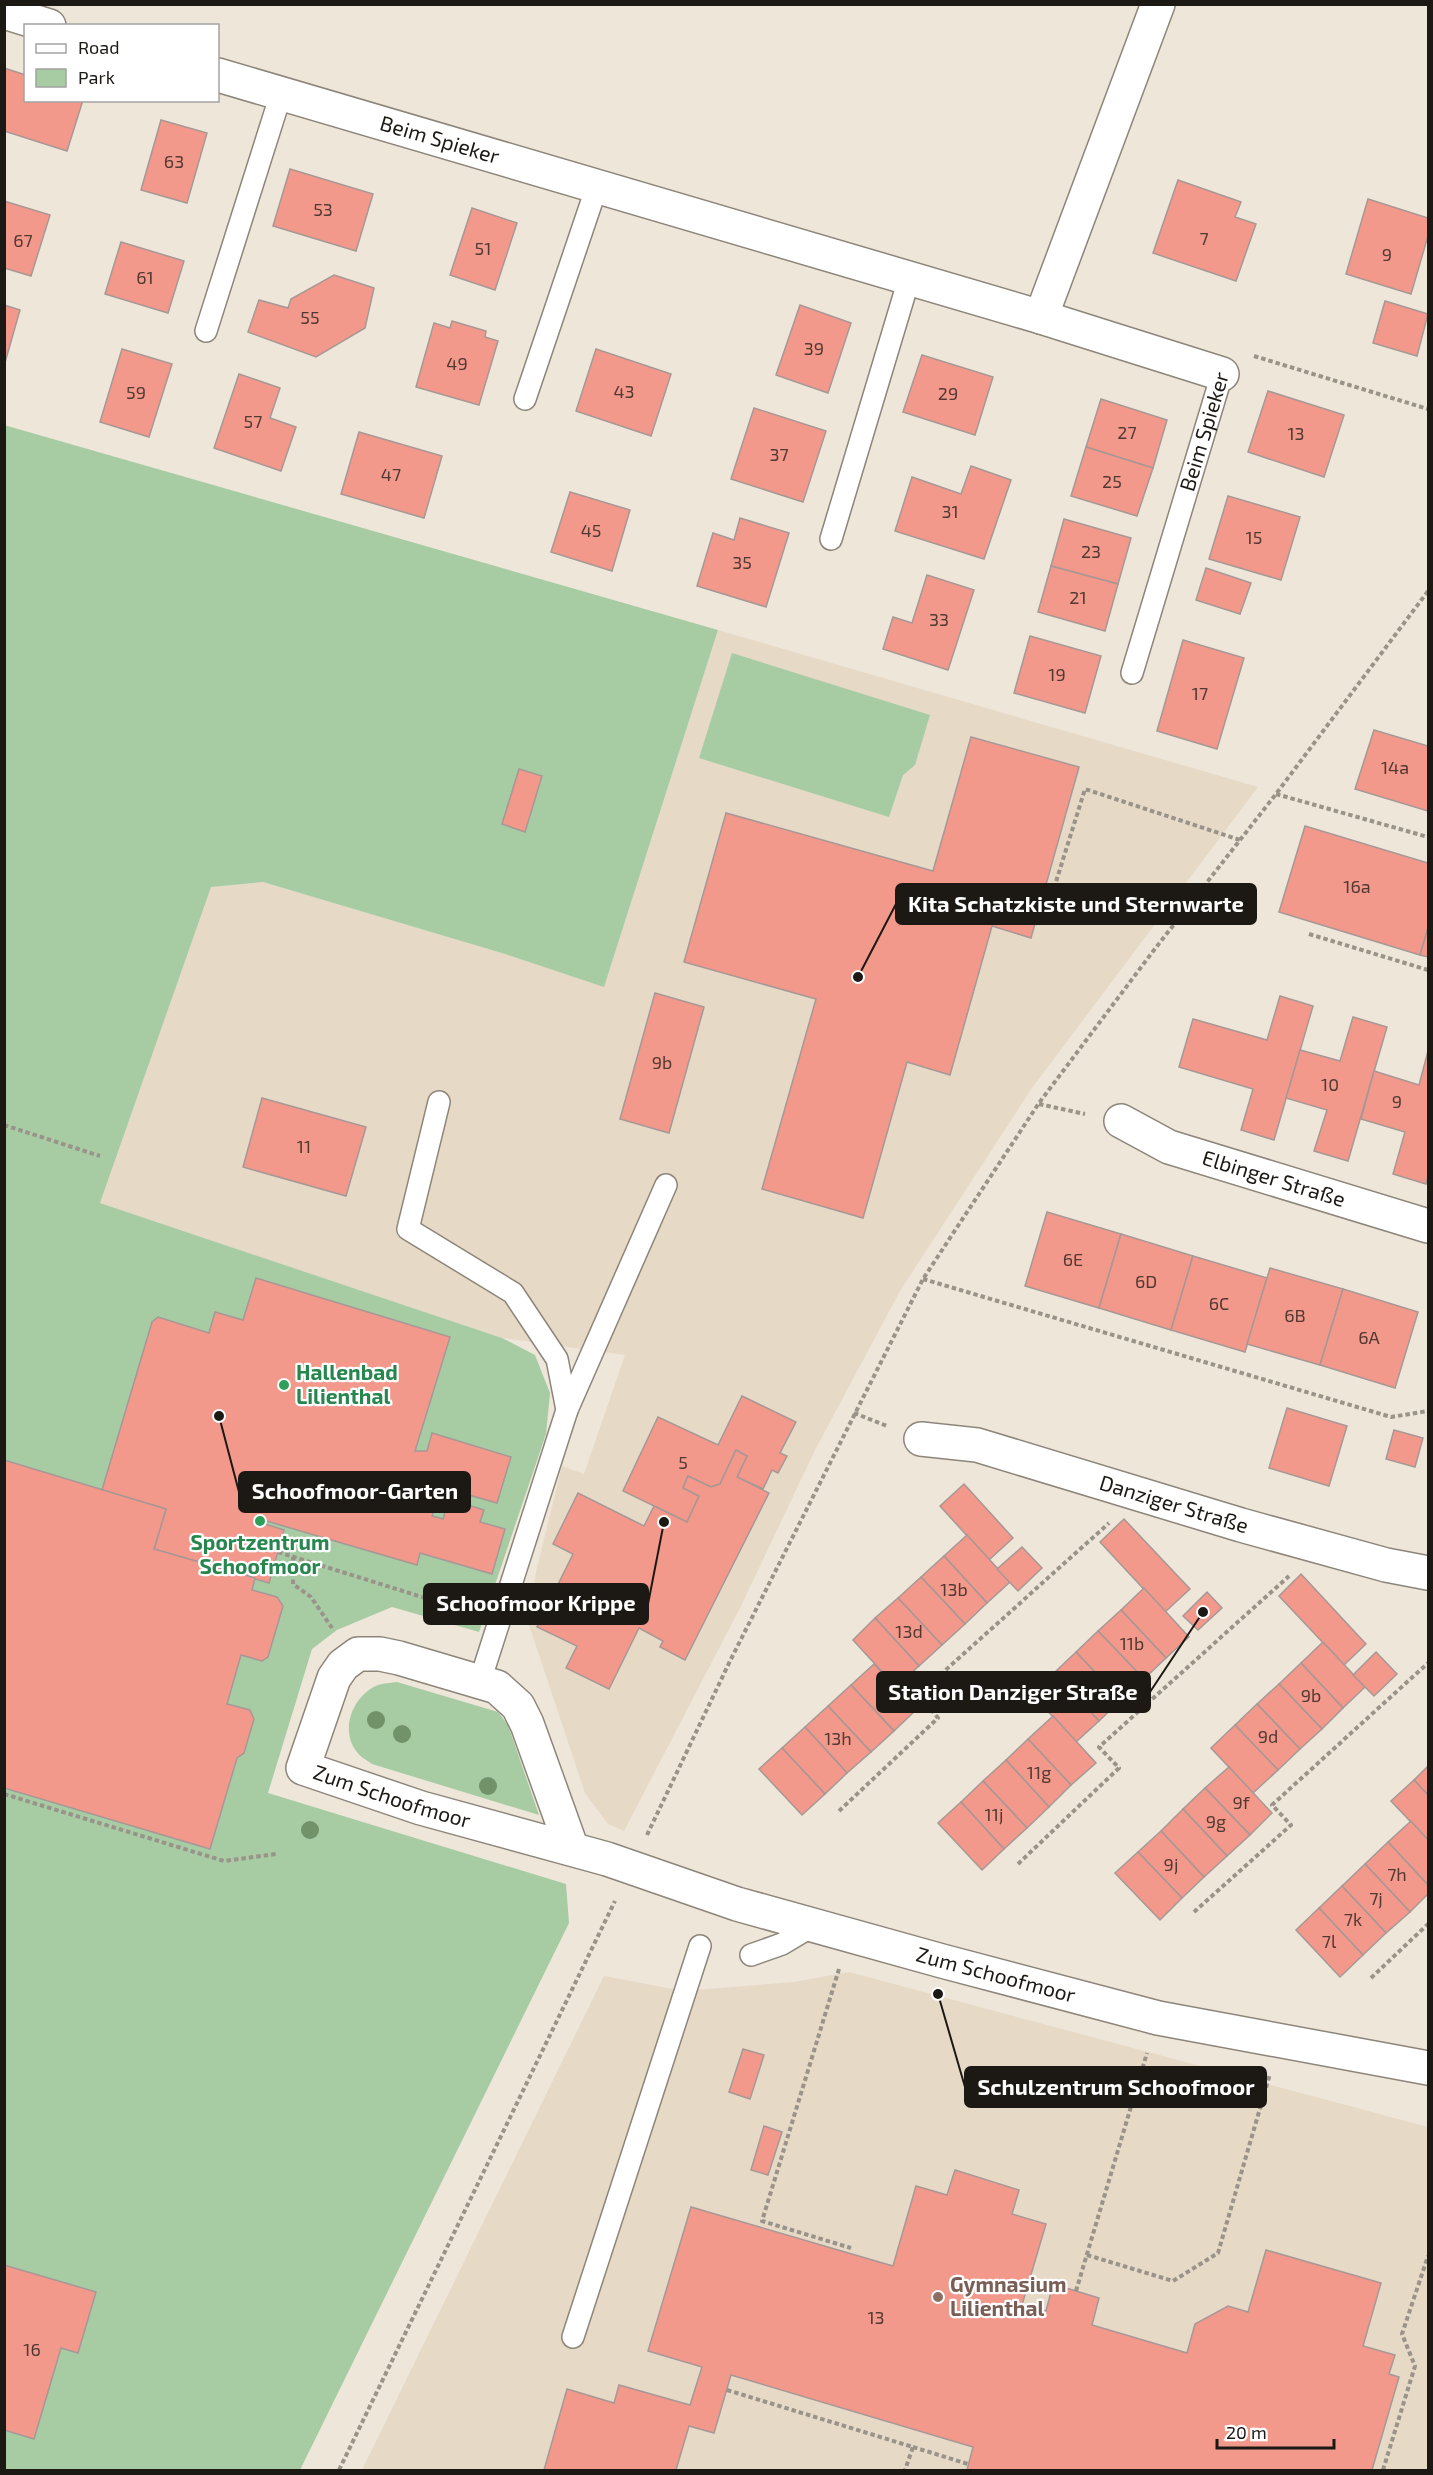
<svg xmlns="http://www.w3.org/2000/svg" width="1433" height="2475" viewBox="0 0 1433 2475" font-family="'Exo 2',sans-serif">
<style>
.built{fill:#e6d9c6}
.green{fill:#a7cca4}
.building{fill:#f3998c;stroke:#a79795;stroke-width:1.5}
.lines{fill:none;stroke-linecap:round;stroke-linejoin:round}
.lane-casing{stroke:#8d857a;stroke-width:24}
.street-casing{stroke:#8d857a;stroke-width:36}
.path{stroke:#999389;stroke-width:4;stroke-dasharray:4.5 3;stroke-linecap:butt}
.lane{stroke:#fff;stroke-width:21}
.street{stroke:#fff;stroke-width:33}
.tree{fill:#72926a}
.leisure-dot{fill:#2e9e5b;stroke:#fff;stroke-width:2}
.education-dot{fill:#8d6e63;stroke:#fff;stroke-width:2}
.labels{text-anchor:middle;stroke-width:4.5;stroke-linejoin:round;paint-order:stroke}
.number-label{font-size:18px;fill:#523932}
.street-label{font-size:21px;fill:#1c1914;stroke:#fff}
.leisure-label{font-size:21px;font-weight:bold;fill:#27864d;stroke:#fff;text-anchor:start}
.education-label{font-size:21px;font-weight:bold;fill:#785e54;stroke:#fff;text-anchor:start}
.leader{fill:none;stroke:#1c1914;stroke-width:2}
.callout-dot{fill:#1c1914;stroke:#fff;stroke-width:2}
.callout{fill:#1c1914;stroke:#1c1914;stroke-width:2}
.callout-label{font-size:22px;text-anchor:middle;font-weight:bold;fill:#fff}
</style>
<rect width="100%" height="100%" fill="#eee6d9"/>
<g class="built">
<path d="M718 630 1258 787 1032 1088 900 1291 815 1450 740 1608 624 1831 608 1824 585 1793 529 1625 536 1572 562 1466 584 1474 625 1355 502 1338 100 1203 210 887 263 882 505 954 604 986Z"/>
<path d="M849 1972 1428 2127V2470H362L604 1976 683 1991 794 1982Z"/>
</g>
<g class="green">
<path d="M4 425 718 630 604 987 505 954 263 882 211 887 100 1203 502 1338 535 1355 550 1393 546 1434 479 1632 392 1607 337 1630 312 1649 268 1793 566 1884 569 1923 300 2470H5Z"/>
<path d="M732 653 930 715 915 765 903 775 889 817 699 758Z"/>
<path d="M397 1682 498 1712 508 1725 539 1815 372 1764C367 1760 360 1757 357 1752 339 1730 353 1695 378 1685 384 1683 391 1683 397 1682Z"/>
</g>
<g class="building">
<path d="M4 68 26 75V100H83L67 151 4 131Z"/>
<path d="M161 120 207 133 187 203 141 190Z"/>
<path d="M290 169 373 194 356 251 273 226Z"/>
<path d="M1178 180 1241 202 1235 217 1256 224 1236 281 1153 253Z"/>
<path d="M1368 199 1428 218V236L1411 294 1346 274Z"/>
<path d="M4 201 50 215 31 276 4 268Z"/>
<path d="M472 208 517 223 495 290 450 275Z"/>
<path d="M121 242 184 261 168 313 105 294Z"/>
<path d="M334 275 374 288 365 328 316 357 248 332 259 300 288 308 291 299Z"/>
<path d="M1385 301 1428 314 1417 356 1373 343Z"/>
<path d="M4 305 20 310 4 366Z"/>
<path d="M800 305 851 323 828 393 776 375Z"/>
<path d="M452 321 486 331 485 337 498 341 479 405 416 387 434 323 450 328Z"/>
<path d="M122 349 172 364 149 437 100 422Z"/>
<path d="M596 349 671 374 651 436 576 411Z"/>
<path d="M922 355 993 377 975 435 903 412Z"/>
<path d="M239 374 280 388 270 418 296 427 281 471 214 448Z"/>
<path d="M1268 391 1344 415 1324 477 1248 452Z"/>
<path d="M1101 399 1167 420 1153 468 1086 447Z"/>
<path d="M754 408 826 431 803 502 731 479Z"/>
<path d="M359 432 442 456 424 518 341 494Z"/>
<path d="M1086 447 1153 468 1137 516 1071 496Z"/>
<path d="M971 466 1011 480 984 559 895 531 912 477 961 494Z"/>
<path d="M570 492 630 510 612 571 551 552Z"/>
<path d="M1228 496 1300 517 1281 580 1209 559Z"/>
<path d="M740 518 789 533 766 607 697 586 713 533 734 540Z"/>
<path d="M1064 519 1131 538 1118 584 1051 566Z"/>
<path d="M1051 566 1118 584 1105 631 1038 612Z"/>
<path d="M1206 568 1251 583 1240 614 1196 600Z"/>
<path d="M927 575 974 590 948 670 883 649 893 617 912 623Z"/>
<path d="M1030 636 1101 656 1085 713 1014 693Z"/>
<path d="M1183 640 1244 658 1217 749 1157 731Z"/>
<path d="M1374 730 1428 746V811L1355 789Z"/>
<path d="M971 737 1079 767 1031 938 992 926 950 1075 907 1062 863 1218 762 1189 816 999 684 962 726 813 933 871Z"/>
<path d="M519 769 542 776 525 832 502 824Z"/>
<path d="M1305 826 1428 863V928L1420 955 1279 912Z"/>
<path d="M1428 928V957L1420 955Z"/>
<path d="M655 993 704 1007 669 1133 620 1119Z"/>
<path d="M1280 996 1313 1006 1274 1140 1241 1130 1253 1089 1179 1067 1193 1019 1267 1040Z"/>
<path d="M1353 1017 1387 1027 1348 1161 1314 1151 1327 1110 1286 1098 1300 1050 1340 1061Z"/>
<path d="M1428 1051V1176L1426 1184 1393 1174 1405 1132 1361 1119 1374 1071 1419 1085Z"/>
<path d="M262 1098 366 1127 346 1196 243 1167Z"/>
<path d="M1047 1212 1121 1234 1099 1308 1025 1286Z"/>
<path d="M1121 1234 1193 1256 1171 1330 1099 1308Z"/>
<path d="M1193 1256 1267 1278 1245 1352 1171 1330Z"/>
<path d="M1270 1268 1343 1289 1320 1365 1247 1344Z"/>
<path d="M256 1278 450 1337 415 1451H427L432 1433 511 1457 497 1503 441 1487 432 1516 443 1519 447 1505 455 1501 484 1510 480 1522 505 1529 492 1574 420 1553 417 1565 263 1520 262 1523 284 1530 269 1583 154 1549 166 1509 102 1490 152 1322 158 1317 209 1333 215 1312 243 1320Z"/>
<path d="M1343 1289 1418 1312 1395 1388 1320 1365Z"/>
<path d="M742 1396 796 1422 780 1453 787 1456 778 1473 772 1470 763 1489 737 1477 747 1456 736 1450 720 1484 711 1487 688 1476 683 1488 699 1496 687 1522 623 1491 658 1417 718 1445Z"/>
<path d="M1287 1408 1347 1426 1329 1486 1269 1468Z"/>
<path d="M1394 1430 1423 1438 1415 1467 1386 1459Z"/>
<path d="M736 1450 747 1456 737 1477 769 1493 685 1660 660 1647 663 1641 639 1628 609 1689 566 1668 577 1646 537 1627 573 1554 553 1544 578 1493 644 1526 654 1506 687 1522 699 1496 683 1488 688 1476 711 1487 720 1484Z"/>
<path d="M4 1460 166 1509 154 1549 255 1578 252 1590 277 1597 283 1606 268 1657 262 1661 241 1655 227 1704 250 1710 254 1719 244 1753 237 1758 210 1849 4 1788Z"/>
<path d="M964 1484 1013 1538 989 1560 940 1506Z"/>
<path d="M1124 1519 1190 1589 1165 1612 1100 1542Z"/>
<path d="M967 1535 1010 1582 987 1603 944 1556Z"/>
<path d="M1022 1547 1042 1568 1018 1591 997 1569Z"/>
<path d="M944 1556 987 1603 965 1624 921 1577Z"/>
<path d="M1301 1574 1366 1644 1344 1665 1279 1596Z"/>
<path d="M921 1577 965 1624 942 1645 898 1598Z"/>
<path d="M1144 1588 1189 1637 1166 1658 1121 1610Z"/>
<path d="M1207 1592 1222 1608 1198 1630 1183 1616Z"/>
<path d="M898 1598 942 1645 919 1666 875 1618Z"/>
<path d="M1121 1610 1166 1658 1144 1679 1098 1631Z"/>
<path d="M875 1618 919 1666 896 1687 853 1640Z"/>
<path d="M1098 1631 1144 1679 1121 1700 1076 1652Z"/>
<path d="M1323 1642 1365 1687 1343 1708 1301 1663Z"/>
<path d="M1076 1652 1121 1700 1099 1721 1054 1673Z"/>
<path d="M1376 1652 1397 1674 1374 1696 1353 1675Z"/>
<path d="M1301 1663 1343 1708 1322 1729 1279 1684Z"/>
<path d="M874 1664 917 1709 894 1731 851 1685Z"/>
<path d="M1054 1673 1099 1721 1076 1742 1032 1694Z"/>
<path d="M1279 1684 1322 1729 1300 1749 1257 1704Z"/>
<path d="M851 1685 894 1731 871 1752 828 1706Z"/>
<path d="M1257 1704 1300 1749 1278 1770 1235 1725Z"/>
<path d="M828 1706 871 1752 847 1773 805 1727Z"/>
<path d="M1053 1716 1096 1763 1071 1785 1028 1739Z"/>
<path d="M1235 1725 1278 1770 1253 1793 1211 1748Z"/>
<path d="M805 1727 847 1773 825 1794 782 1748Z"/>
<path d="M1028 1739 1071 1785 1049 1807 1006 1760Z"/>
<path d="M782 1748 825 1794 802 1815 759 1769Z"/>
<path d="M1006 1760 1049 1807 1027 1828 983 1781Z"/>
<path d="M1428 1766V1795L1414 1780Z"/>
<path d="M1229 1767 1272 1813 1250 1835 1205 1788Z"/>
<path d="M1414 1780 1428 1795V1840L1391 1801Z"/>
<path d="M983 1781 1027 1828 1004 1849 961 1802Z"/>
<path d="M1205 1788 1250 1835 1227 1856 1183 1809Z"/>
<path d="M961 1802 1004 1849 982 1870 938 1823Z"/>
<path d="M1183 1809 1227 1856 1204 1877 1161 1831Z"/>
<path d="M1411 1821 1428 1840V1885L1388 1842Z"/>
<path d="M1161 1831 1204 1877 1182 1898 1138 1852Z"/>
<path d="M1388 1842 1428 1885V1894L1410 1912 1365 1864Z"/>
<path d="M1138 1852 1182 1898 1160 1920 1115 1873Z"/>
<path d="M1365 1864 1410 1912 1386 1933 1342 1886Z"/>
<path d="M1342 1886 1386 1933 1363 1955 1319 1908Z"/>
<path d="M1319 1908 1363 1955 1340 1977 1296 1930Z"/>
<path d="M743 2049 764 2055 750 2099 729 2092Z"/>
<path d="M764 2126 782 2132 768 2175 751 2170Z"/>
<path d="M955 2170 1019 2190 1012 2214 1046 2224 1022 2305 1046 2311 1053 2284 1099 2298 1092 2325 1187 2353 1195 2324 1228 2306 1248 2312 1266 2250 1381 2283 1363 2346 1395 2355 1389 2374 1399 2377 1372 2470H967L973 2447 731 2375 714 2433 689 2426 676 2470H544L567 2389 614 2403 619 2385 690 2405 702 2367 648 2351 691 2207 893 2266 916 2186 947 2195Z"/>
<path d="M4 2265 96 2292 78 2353 61 2348 34 2439 4 2430Z"/>
</g>
<g class="lines">
<defs>
<g id="lane">
<path d="M206 331 281 94"/>
<path d="M525 399 597 186"/>
<path d="M831 539 909 279"/>
<path id="s1" d="M1132 673 1222 374"/>
<path d="M439 1102 408 1229 513 1293 557 1359 567 1410 480 1681"/>
<path d="M567 1410 666 1185"/>
<path d="M751 1955 782 1944 814 1925"/>
<path d="M573 2337 700 1946"/>
</g>
<g id="street">
<path d="M4 12 49 26"/>
<path id="s2" d="M218 75 1041 317 1158 4"/>
<path d="M1041 317 1222 374"/>
<path id="s3" d="M1121 1121 1169 1147 1428 1226"/>
<path id="s4" d="M921 1439 977 1445 1241 1525 1386 1565 1428 1573"/>
<path id="s5" d="M572 1849 527 1724 518 1706 497 1687 399 1658 380 1654H358L343 1665 334 1678 303 1768 421 1808 607 1859 737 1904 942 1961 1158 2018 1428 2068"/>
</g>
</defs>
<use href="#lane" class="lane-casing"/>
<use href="#street" class="street-casing"/>
<g class="path">
<path d="M1254 356 1428 409"/>
<path d="M1276 794 1428 837"/>
<path d="M1045 917 1085 789 1240 840"/>
<path d="M1309 934 1428 970"/>
<path d="M1039 1104 1085 1114"/>
<path d="M4 1125 100 1156"/>
<path d="M923 1279 1391 1417 1428 1411"/>
<path d="M854 1413 887 1426"/>
<path d="M278 1552 470 1612"/>
<path d="M293 1557V1584L311 1597 332 1628"/>
<path d="M4 1794 224 1861 276 1854"/>
<path d="M839 1811 938 1718 919 1694 1109 1523"/>
<path d="M647 1835 730 1661 923 1279 1039 1103 1154 950 1276 794 1428 591"/>
<path d="M1018 1864 1119 1768 1099 1747 1289 1576"/>
<path d="M1194 1912 1291 1825 1272 1805 1428 1663"/>
<path d="M839 1969 762 2221 851 2248"/>
<path d="M1371 1978 1428 1924"/>
<path d="M1087 2255 1173 2281 1218 2253 1270 2074"/>
<path d="M1076 2291 1147 2053"/>
<path d="M727 2390 913 2447 905 2470"/>
<path d="M913 2447 968 2464"/>
<path d="M339 2470 615 1901"/>
<path d="M1383 2470 1415 2366 1402 2334 1428 2256"/>
</g>
<use href="#lane" class="lane"/>
<use href="#street" class="street"/>
</g>
<g class="tree">
<circle cx="376" cy="1720" r="9"/>
<circle cx="402" cy="1734" r="9"/>
<circle cx="488" cy="1786" r="9"/>
<circle cx="310" cy="1830" r="9"/>
</g>
<g class="leisure-dot">
<circle cx="284" cy="1385" r="6"/>
<circle cx="260" cy="1521" r="6"/>
</g>
<circle class="education-dot" cx="938" cy="2297" r="6"/>
<g class="labels">
<g class="number-label">
<text x="174" y="168">63</text>
<text x="323" y="216">53</text>
<text x="1204" y="245">7</text>
<text x="23" y="247">67</text>
<text x="483" y="255">51</text>
<text x="1387" y="261">9</text>
<text x="145" y="284">61</text>
<text x="310" y="324">55</text>
<text x="814" y="355">39</text>
<text x="457" y="370">49</text>
<text x="624" y="398">43</text>
<text x="136" y="399">59</text>
<text x="948" y="400">29</text>
<text x="253" y="428">57</text>
<text x="1127" y="439">27</text>
<text x="1296" y="440">13</text>
<text x="779" y="461">37</text>
<text x="391" y="481">47</text>
<text x="1112" y="488">25</text>
<text x="950" y="518">31</text>
<text x="591" y="537">45</text>
<text x="1254" y="544">15</text>
<text x="1091" y="558">23</text>
<text x="742" y="569">35</text>
<text x="1078" y="604">21</text>
<text x="939" y="626">33</text>
<text x="1057" y="681">19</text>
<text x="1200" y="700">17</text>
<text x="1395" y="774">14a</text>
<text x="1357" y="893">16a</text>
<text x="662" y="1069">9b</text>
<text x="1330" y="1091">10</text>
<text x="1397" y="1108">9</text>
<text x="304" y="1153">11</text>
<text x="1073" y="1266">6E</text>
<text x="1146" y="1288">6D</text>
<text x="1219" y="1310">6C</text>
<text x="1295" y="1322">6B</text>
<text x="1369" y="1344">6A</text>
<text x="683" y="1469">5</text>
<text x="954" y="1596">13b</text>
<text x="909" y="1638">13d</text>
<text x="1132" y="1650">11b</text>
<text x="1311" y="1702">9b</text>
<text x="1268" y="1743">9d</text>
<text x="838" y="1745">13h</text>
<text x="1039" y="1779">11g</text>
<text x="1241" y="1809">9f</text>
<text x="994" y="1821">11j</text>
<text x="1216" y="1828">9g</text>
<text x="1171" y="1871">9j</text>
<text x="1397" y="1881">7h</text>
<text x="1376" y="1905">7j</text>
<text x="1353" y="1926">7k</text>
<text x="1329" y="1948">7l</text>
<text x="876" y="2324">13</text>
<text x="32" y="2356">16</text>
</g>
<g class="street-label">
<text dy="7" stroke="none"><textPath href="#s2" startOffset="231">Beim Spieker</textPath></text>
<text dy="7" stroke="none"><textPath href="#s1" startOffset="252">Beim Spieker</textPath></text>
<text dy="7" stroke="none"><textPath href="#s3" startOffset="164">Elbinger Straße</textPath></text>
<text dy="7" stroke="none"><textPath href="#s4" startOffset="262">Danziger Straße</textPath></text>
<text dy="7" stroke="none"><textPath href="#s5" startOffset="548">Zum Schoofmoor</textPath></text>
<text dy="7" stroke="none"><textPath href="#s5" startOffset="1178">Zum Schoofmoor</textPath></text>
</g>
<g class="leisure-label">
<text x="296" y="1380">Hallenbad<tspan x="296" dy="24">Lilienthal</tspan></text>
<text x="260" y="1550" text-anchor="middle">Sportzentrum<tspan x="260" dy="24">Schoofmoor</tspan></text>
</g>
<g class="education-label">
<text x="950" y="2292">Gymnasium<tspan x="950" dy="24">Lilienthal</tspan></text>
</g>
</g>
<path class="leader" d="M858 977L896 904M219 1416L239 1492M664 1522L648 1604M1203 1612L1150 1692M938 1994L965 2087"/>
<g class="callout-dot">
<circle cx="858" cy="977" r="6"/>
<circle cx="219" cy="1416" r="6"/>
<circle cx="664" cy="1522" r="6"/>
<circle cx="1203" cy="1612" r="6"/>
<circle cx="938" cy="1994" r="6"/>
</g>
<g class="callout">
<rect x="896" y="884" width="360" height="40" rx="6"/>
<rect x="239" y="1472" width="231" height="40" rx="6"/>
<rect x="424" y="1584" width="224" height="40" rx="6"/>
<rect x="877" y="1672" width="273" height="40" rx="6"/>
<rect x="965" y="2067" width="301" height="40" rx="6"/>
</g>
<g class="callout-label">
<text x="1076" y="912">Kita Schatzkiste und Sternwarte</text>
<text x="355" y="1499">Schoofmoor-Garten</text>
<text x="536" y="1611">Schoofmoor Krippe</text>
<text x="1013" y="1700">Station Danziger Straße</text>
<text x="1116" y="2095">Schulzentrum Schoofmoor</text>
</g>
<rect width="1433" height="2475" fill="none" stroke="#1c1914" stroke-width="12"/>
<rect x="24" y="24" width="195" height="78" fill="#ffffff" stroke="#a4a3a1" stroke-width="1.5"/>
<rect x="36" y="44" width="30" height="9" fill="#ffffff" stroke="#a4a3a1" stroke-width="1.5"/>
<text x="78" y="54" font-size="18" fill="#1c1914">Road</text>
<rect x="36" y="69" width="30" height="18" fill="#a7cca4" stroke="#a4a3a1" stroke-width="1.5"/>
<text x="78" y="84" font-size="18" fill="#1c1914">Park</text>
<path d="M1217 2439v9h117v-9" fill="none" stroke="#1c1914" stroke-width="3"/>
<text x="1226" y="2439" font-size="18" fill="#1c1914" stroke="#ffffff" stroke-width="4.5" paint-order="stroke">20 m</text>
</svg>
